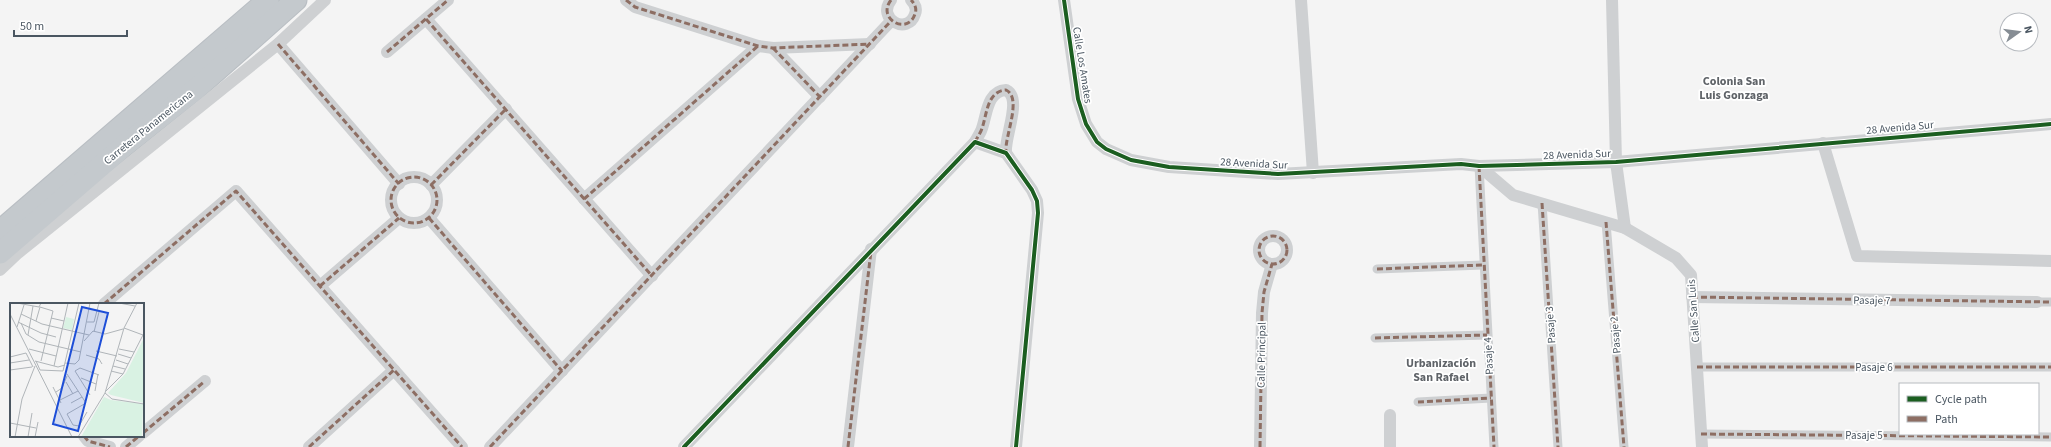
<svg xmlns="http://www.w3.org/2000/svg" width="2051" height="447" viewBox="0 0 2051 447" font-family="'Source Sans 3',sans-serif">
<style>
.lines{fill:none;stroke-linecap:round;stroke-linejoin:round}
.trunk-casing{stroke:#b9bec3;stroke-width:23}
.pedestrian{stroke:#ced0d2;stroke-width:9}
.minor{stroke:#ced0d2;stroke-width:12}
.trunk{stroke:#c4c9cd;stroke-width:21}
.quiet{stroke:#8d6e63;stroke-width:3;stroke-dasharray:6 3;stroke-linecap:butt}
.cycleway-casing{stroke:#fff;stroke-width:6}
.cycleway{stroke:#1b5e20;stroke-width:4}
.labels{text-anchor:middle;stroke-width:3.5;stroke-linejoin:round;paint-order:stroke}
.street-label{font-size:11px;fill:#4a5661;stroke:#fff}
.neighbourhood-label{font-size:12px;font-weight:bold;fill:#5f6368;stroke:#fff}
.inset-road{fill:none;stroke:#b0b5b9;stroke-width:1}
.view{fill:#1d4ed8;fill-opacity:0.15;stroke:#1d4ed8;stroke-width:2}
.inset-edge{fill:none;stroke:#4a5661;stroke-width:2}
</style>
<rect width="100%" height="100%" fill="#f4f4f4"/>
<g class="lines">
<defs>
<g id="trunk">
<path d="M0 231 268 0"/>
<path d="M0 253 124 146 197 88 296 0"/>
</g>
</defs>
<use href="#trunk" class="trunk-casing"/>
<g class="pedestrian">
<path d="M1479 166 1494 447"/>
<path d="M1542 203 1558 447"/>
<path d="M1606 222 1624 447"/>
<path d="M1377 269 1483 265"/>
<path d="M2037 302H2051"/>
<path d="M1375 338 1487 335"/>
<path d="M1697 367H2051"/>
<path d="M1418 402 1491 398"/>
<path d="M1701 434 2051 437"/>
</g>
<g class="minor">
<path d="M626 0 635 7 758 46 773 48 870 44"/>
<path d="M891 0C876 19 908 36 915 14 917 9 915 4 911 0"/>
<path d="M1064 0 1078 99 1086 124 1097 142 1106 149 1131 160 1169 167 1278 174 1461 164 1479 166 1616 162 2051 124"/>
<path d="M1301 0 1313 173"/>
<path d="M1612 0 1616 162 1625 228"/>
<path d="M426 19 652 276"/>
<path d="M278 44 399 184"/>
<path d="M773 48 820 97"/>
<path d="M387 52 448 0"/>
<path d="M975 142C977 138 979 135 981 131 987 117 986 91 1006 90 1023 98 1004 137 1006 153"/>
<path d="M1823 143 1857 256 2051 261"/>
<path d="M1479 166 1513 195 1625 228 1676 258 1691 275 1702 447"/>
<circle cx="414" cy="200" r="23"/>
<path d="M431 185 506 109"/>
<path d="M584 199 758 46"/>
<path d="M429 218 562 371"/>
<circle cx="1273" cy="250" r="14"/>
<path d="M0 270 18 253 278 44 325 0"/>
<path d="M320 286 399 218"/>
<path d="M1692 297 2037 302"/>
<path d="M104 304 236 191 462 447"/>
<path d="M143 433 205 381"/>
<path d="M84 436 88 441 110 447"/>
<path d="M126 447 139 436"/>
<path d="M309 447 394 370"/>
<path d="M490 447 891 21"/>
<path d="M684 447 975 142 1006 153 1032 190 1037 201 1038 213 1016 447"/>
<path d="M848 447 871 249"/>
<path d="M1260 447 1262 313 1264 292 1272 264"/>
<path d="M1390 447V415"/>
</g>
<use href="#trunk" class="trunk"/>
<g class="quiet">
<path d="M626 0 635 7 758 46 773 48 870 44"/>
<path d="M891 0C876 19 908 36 915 14 917 9 915 4 911 0"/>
<path d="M426 19 652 276"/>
<path d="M278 44 399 184"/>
<path d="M773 48 820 97"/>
<path d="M387 52 448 0"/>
<path d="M975 142C977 138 979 135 981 131 987 117 986 91 1006 90 1023 98 1004 137 1006 153"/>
<path d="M1479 166 1494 447"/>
<circle cx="414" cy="200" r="23"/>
<path d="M431 185 506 109"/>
<path d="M584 199 758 46"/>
<path d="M1542 203 1558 447"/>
<path d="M429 218 562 371"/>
<path d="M1606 222 1624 447"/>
<circle cx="1273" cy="250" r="14"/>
<path d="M1377 269 1483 265"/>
<path d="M320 286 399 218"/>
<path d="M1692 297 2051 302"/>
<path d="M104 304 236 191 462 447"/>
<path d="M1375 338 1487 335"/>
<path d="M1697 367H2051"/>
<path d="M1418 402 1491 398"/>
<path d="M143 433 205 381"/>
<path d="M1701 434 2051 437"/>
<path d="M84 436 88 441 110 447"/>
<path d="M126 447 139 436"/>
<path d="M309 447 394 370"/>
<path d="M490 447 891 21"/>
<path d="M848 447 871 251"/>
<path d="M1260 447 1262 313 1264 292 1272 264"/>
</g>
<defs>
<g id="cycleway">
<path d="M1064 0 1078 99 1086 124 1097 142 1106 149 1131 160 1169 167 1278 174 1461 164 1479 166 1616 162 2051 124"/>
<path d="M684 447 975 142 1006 153 1032 190 1037 201 1038 213 1016 447"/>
</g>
</defs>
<use href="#cycleway" class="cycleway-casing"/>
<use href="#cycleway" class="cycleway"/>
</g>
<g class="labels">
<g class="street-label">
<text transform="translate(1083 65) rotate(81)" y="4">Calle Los Amates</text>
<text transform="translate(148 127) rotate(-39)" y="4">Carretera Panamericana</text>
<text transform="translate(1900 127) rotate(-5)" y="4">28 Avenida Sur</text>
<text transform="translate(1577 154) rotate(-2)" y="4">28 Avenida Sur</text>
<text transform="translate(1254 163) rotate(3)" y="4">28 Avenida Sur</text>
<text transform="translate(1872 300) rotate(1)" y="4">Pasaje 7</text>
<text transform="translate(1693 311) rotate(-94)" y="4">Calle San Luis</text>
<text transform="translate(1550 325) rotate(-94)" y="4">Pasaje 3</text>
<text transform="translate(1615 335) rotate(-95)" y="4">Pasaje 2</text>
<text transform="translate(1261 355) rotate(-89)" y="4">Calle Principal</text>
<text transform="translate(1488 356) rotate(-93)" y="4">Pasaje 4</text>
<text x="1874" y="371">Pasaje 6</text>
<text x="1864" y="439">Pasaje 5</text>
</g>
<g class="neighbourhood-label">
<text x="1734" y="85">Colonia San<tspan x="1734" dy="14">Luis Gonzaga</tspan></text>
<text x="1441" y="367">Urbanización<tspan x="1441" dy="14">San Rafael</tspan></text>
</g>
</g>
<g transform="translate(10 303)">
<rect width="134" height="134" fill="#f4f4f4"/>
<path d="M56 14 64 16 62 27 53 25ZM134 35V100L101 92 98 90 116 70ZM94 94 101 97 133 101 132 134H71Z" fill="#d9f2e3"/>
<path class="inset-road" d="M7 0 29 4 31 0M109 0 125 3M0 11 62 134M11 11 32 21 79 32M41 15 54 18M26 18 30 4 43 8 31 58M8 19 31 30 46 34M77 19H84L89 0M11 20 16 31 29 39 71 49M7 24 14 2M114 25 133 32M84 29 89 9M18 32 23 3M74 38 83 28 95 31 113 26M19 46 46 53M109 46 124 49M86 48 107 53M108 51 121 55M76 52 89 56 92 61M0 54 16 50 23 64M106 57 118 61M25 58 48 64 55 62M26 58 30 67 53 68 69 0M0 60 19 57M55 60 65 61 69 57 80 0M44 63 58 0M103 63 115 66M0 67 22 64M101 68 113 71M57 71 76 100 57 111 63 122 69 123 77 109M71 75 86 81M56 79 63 91M43 84 51 100M85 88 88 71M96 88 113 71 134 30M46 89 52 85 57 73M95 90 102 96 134 101M80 92 65 68 70 65 89 72M50 97 68 88M61 100 72 94M0 120 26 125M5 134 12 96 25 63M18 134 22 110M25 134 28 119M68 134 95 90 114 25 127 0"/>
<path class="view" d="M72 4 98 10 68 128 43 121Z"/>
<rect width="134" height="134" class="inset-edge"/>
</g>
<rect x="1899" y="383" width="140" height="52" fill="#ffffff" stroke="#b7bbc0"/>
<rect x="1907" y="396" width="20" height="6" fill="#1b5e20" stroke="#b7bbc0"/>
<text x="1935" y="403" font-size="12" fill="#4a5661">Cycle path</text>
<rect x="1907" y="416" width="20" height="6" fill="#8d6e63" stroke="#b7bbc0"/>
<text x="1935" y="423" font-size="12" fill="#4a5661">Path</text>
<g transform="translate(2019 32) rotate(76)"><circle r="19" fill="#ffffff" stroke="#b7bbc0"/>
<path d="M0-3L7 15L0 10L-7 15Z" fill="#868d94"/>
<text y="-6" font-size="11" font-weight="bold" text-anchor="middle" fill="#4a5661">N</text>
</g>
<path d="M14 30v6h113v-6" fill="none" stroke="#4a5661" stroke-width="2"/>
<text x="20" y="30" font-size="12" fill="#4a5661" stroke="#ffffff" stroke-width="3" paint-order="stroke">50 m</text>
</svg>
